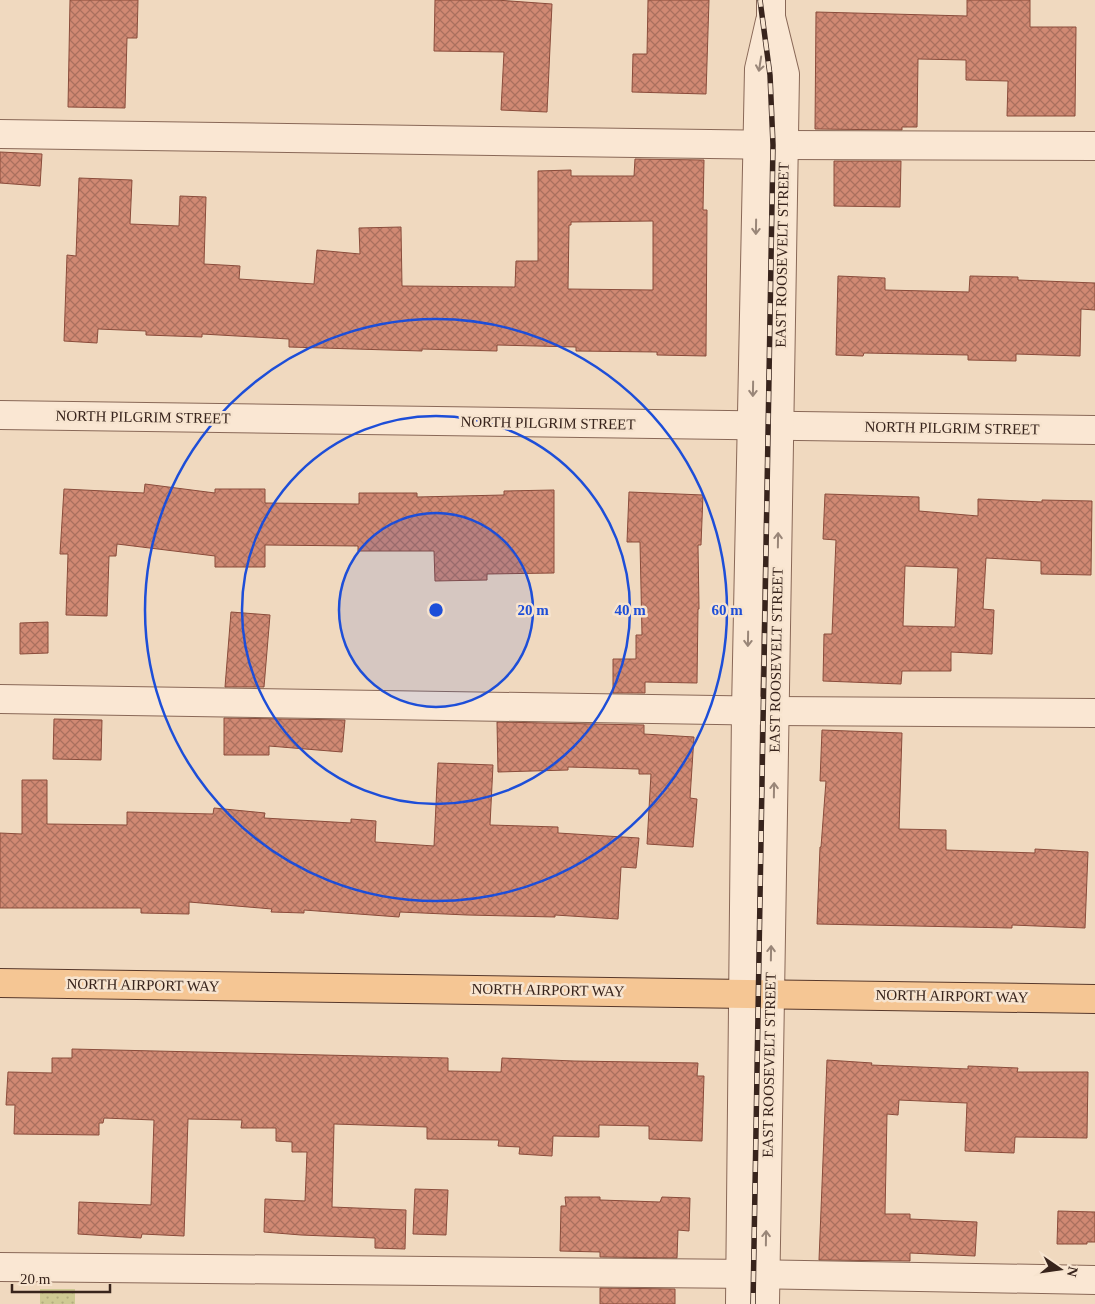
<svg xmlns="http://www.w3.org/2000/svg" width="1095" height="1304" viewBox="0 0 1095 1304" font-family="'Times New Roman',serif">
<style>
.grass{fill:url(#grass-dots)}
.building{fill:url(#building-cross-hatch);stroke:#8a4c3b;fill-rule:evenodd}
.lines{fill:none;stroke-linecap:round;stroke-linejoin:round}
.minor-casing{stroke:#896857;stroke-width:30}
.major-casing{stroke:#57382b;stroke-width:30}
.minor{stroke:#fae7d3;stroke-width:28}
.major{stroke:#f5c694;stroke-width:28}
.rail-casing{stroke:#38241c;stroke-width:5.5}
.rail{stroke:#f7e4cf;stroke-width:4;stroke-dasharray:11;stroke-linecap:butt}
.oneway{stroke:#998678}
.ring{fill:none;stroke:#1d4ed8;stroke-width:2.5}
.labels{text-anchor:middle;stroke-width:5;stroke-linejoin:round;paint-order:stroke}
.street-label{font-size:15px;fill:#38241c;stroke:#f7e4cf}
.centre{fill:#1d4ed8;stroke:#f7e4cf;stroke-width:2.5}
.ring-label{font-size:15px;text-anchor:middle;font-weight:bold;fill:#1d4ed8;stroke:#f7e4cf;stroke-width:5;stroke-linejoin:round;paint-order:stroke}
</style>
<defs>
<pattern id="grass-dots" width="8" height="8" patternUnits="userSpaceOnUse" patternTransform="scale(1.25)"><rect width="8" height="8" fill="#ceca93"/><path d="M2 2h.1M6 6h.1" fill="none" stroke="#b2ad7e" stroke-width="1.8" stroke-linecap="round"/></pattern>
<pattern id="building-cross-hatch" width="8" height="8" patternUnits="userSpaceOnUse" patternTransform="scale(1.25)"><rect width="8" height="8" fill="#d08973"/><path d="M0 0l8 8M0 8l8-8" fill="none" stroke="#aa705e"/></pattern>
</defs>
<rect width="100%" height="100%" fill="#f0d9bf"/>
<rect class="grass" x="40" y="1289" width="35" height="15"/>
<g class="building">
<path d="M70 0H138L137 38H127L125 108 68 107Z"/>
<path d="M435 0H496L552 4 547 112 501 110 504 52 434 51Z"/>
<path d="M648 0H709L706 94 632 92 633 54H647Z"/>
<path d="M967 0H1030V27H1076L1075 116H1007L1008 81 966 80V60L918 59 917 127H902V130L815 129 816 12 967 16Z"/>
<path d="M0 152 42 154 40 186 0 183Z"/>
<path d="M635 159 704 160 703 210H707L706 356 657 355V352L576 351V347L497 345V351L422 349V351L289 347V339L202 334V337L146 335V331L98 329 97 343 64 341 67 255 76 256 79 178 132 180 130 224 179 226 180 196 206 197 204 264 240 266 239 279 314 284 317 250 360 254 359 228 401 227 402 286 515 287 516 261H538V171L571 170V176H634ZM653 221V290L568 289 569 225H571V222Z"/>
<path d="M834 161H901L900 207 834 206Z"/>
<path d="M838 276 885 278V290L969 292 970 276 1018 277V280L1095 283V310L1081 309 1080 356 1016 354V361L968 360V355L864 353 863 356 836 355Z"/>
<path d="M145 484 215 493V489H265V503L359 504V493H417V497L504 495V491L554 490V573L487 574V580L435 581 434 551H358V546L265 545V567H215V556L117 544 116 556H109L107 616 66 615 68 554H60L64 489 144 493Z"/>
<path d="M629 492 703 495 701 545H698L699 609H698L697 683 645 682V693H613V659H636V635H642L640 542H627Z"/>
<path d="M825 494 919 497V511L978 516V499L1042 502V500L1092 501 1091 575 1041 574V561L986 558 983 609 994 610 992 654 951 652V671H902L901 684 823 681 824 634H832L836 540 823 539ZM905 566 958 568 955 627 903 626Z"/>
<path d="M231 612 270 615 264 687H225Z"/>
<path d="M48 622V653L20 654V623Z"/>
<path d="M224 718 345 720 342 752 269 746V755H224Z"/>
<path d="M54 719 102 720 101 760 53 759Z"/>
<path d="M497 722 644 725V734L694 737 690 798 697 799 693 847 647 844 651 774H639V769L568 767V770L498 772Z"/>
<path d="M822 730 902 733 899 829 946 830V850L1035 853V849L1088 852 1085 928 1012 925V928L817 924 820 847H821L826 781H820Z"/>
<path d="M438 763 493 765 490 825 558 827V833L639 838 636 868 621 867 618 919 555 915V917L467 915 400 912 399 917 304 910V913L271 912 272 909 189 902V914L141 913V908H0V833L22 834V780H47V824L127 825V812L213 814 214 808 265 813 264 818 351 823V819L376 821 375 842 434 846Z"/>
<path d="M72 1049 448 1058V1071L501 1072 502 1058 574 1061 698 1063 697 1076H704L702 1141 649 1139V1126L599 1125V1137L553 1136 552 1156 519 1154 520 1147 498 1146 499 1140 427 1139V1127L334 1124 332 1207 406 1210 405 1249 375 1248V1238L301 1235 264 1232 265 1199 305 1201 307 1152H292V1142L276 1141V1128H241L242 1120 188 1119 184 1236 142 1234 141 1238 78 1234 79 1202 151 1205 154 1120 104 1118 103 1123H99V1135L14 1134 15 1105H6L8 1072 52 1073V1058H72Z"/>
<path d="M827 1060 872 1063 871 1065 968 1069V1066L1018 1068 1017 1072H1088L1087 1138 1015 1137 1014 1153 965 1151 967 1103 899 1100 898 1115 887 1114 885 1214H910V1219L977 1222 975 1256 910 1253V1261L819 1260Z"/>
<path d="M415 1189 448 1190 446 1235 413 1234Z"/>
<path d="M565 1197H600V1200L660 1202 662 1197 690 1198 689 1231 678 1230 677 1258 600 1257V1252L560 1251 561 1206H566Z"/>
<path d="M1058 1211 1095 1212V1242H1087V1244H1057Z"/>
<path d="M600 1288 675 1289V1304H600Z"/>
</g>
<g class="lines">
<defs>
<g id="minor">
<path d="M0 134 784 145 1095 146"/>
<path d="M0 415 1095 430"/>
<path d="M0 699 775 711 1095 713"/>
<path d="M0 1267 754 1274 1095 1280"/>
<path d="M740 1304 746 710 759 69 770 21"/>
<path d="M765 1304 785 74 771 17V0"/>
</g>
<path id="major" d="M0 983 1095 999"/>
</defs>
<use href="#minor" class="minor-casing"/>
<use href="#major" class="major-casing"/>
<use href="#minor" class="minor"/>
<use href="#major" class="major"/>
<defs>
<path id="rail" d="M753 1304 773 145 770 75 760 0"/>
</defs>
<use href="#rail" class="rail-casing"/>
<use href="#rail" class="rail"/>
</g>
<defs><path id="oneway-shaft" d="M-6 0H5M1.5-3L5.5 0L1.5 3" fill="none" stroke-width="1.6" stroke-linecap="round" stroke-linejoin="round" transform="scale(1.25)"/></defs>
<g class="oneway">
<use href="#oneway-shaft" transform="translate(760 64) rotate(99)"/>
<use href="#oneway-shaft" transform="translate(756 227) rotate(91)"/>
<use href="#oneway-shaft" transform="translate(753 389) rotate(91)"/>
<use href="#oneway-shaft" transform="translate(778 540) rotate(-89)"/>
<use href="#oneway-shaft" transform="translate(748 639) rotate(91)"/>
<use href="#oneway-shaft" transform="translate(774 790) rotate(-89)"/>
<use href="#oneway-shaft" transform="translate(771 953) rotate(-89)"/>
<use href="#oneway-shaft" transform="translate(766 1238) rotate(-89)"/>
</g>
<circle cx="436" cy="610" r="97" fill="#1d4ed8" fill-opacity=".12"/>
<g class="ring">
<circle cx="436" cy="610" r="97"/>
<circle cx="436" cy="610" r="194"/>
<circle cx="436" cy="610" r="291"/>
</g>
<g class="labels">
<g class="street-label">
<text transform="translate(782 255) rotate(-89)" y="5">EAST ROOSEVELT STREET</text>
<text transform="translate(143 417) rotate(1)" y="5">NORTH PILGRIM STREET</text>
<text transform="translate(548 423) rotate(1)" y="5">NORTH PILGRIM STREET</text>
<text transform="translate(952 428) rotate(1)" y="5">NORTH PILGRIM STREET</text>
<text transform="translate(776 660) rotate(-89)" y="5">EAST ROOSEVELT STREET</text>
<text transform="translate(143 985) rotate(1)" y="5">NORTH AIRPORT WAY</text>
<text transform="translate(548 990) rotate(1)" y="5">NORTH AIRPORT WAY</text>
<text transform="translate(952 996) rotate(1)" y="5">NORTH AIRPORT WAY</text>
<text transform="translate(769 1065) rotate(-89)" y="5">EAST ROOSEVELT STREET</text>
</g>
</g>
<circle cx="436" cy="610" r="8" class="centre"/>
<g class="ring-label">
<text x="533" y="615">20 m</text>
<text x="630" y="615">40 m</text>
<text x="727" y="615">60 m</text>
</g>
<g transform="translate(1060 1269) rotate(103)" stroke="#f7e4cf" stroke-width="4" paint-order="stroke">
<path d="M0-4L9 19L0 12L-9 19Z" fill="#38241c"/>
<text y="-8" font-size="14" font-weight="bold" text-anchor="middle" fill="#38241c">N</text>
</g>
<path d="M12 1284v8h98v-8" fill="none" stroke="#38241c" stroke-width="2.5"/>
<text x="20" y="1284" font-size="15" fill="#38241c" stroke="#f7e4cf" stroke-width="4" paint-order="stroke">20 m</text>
</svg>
